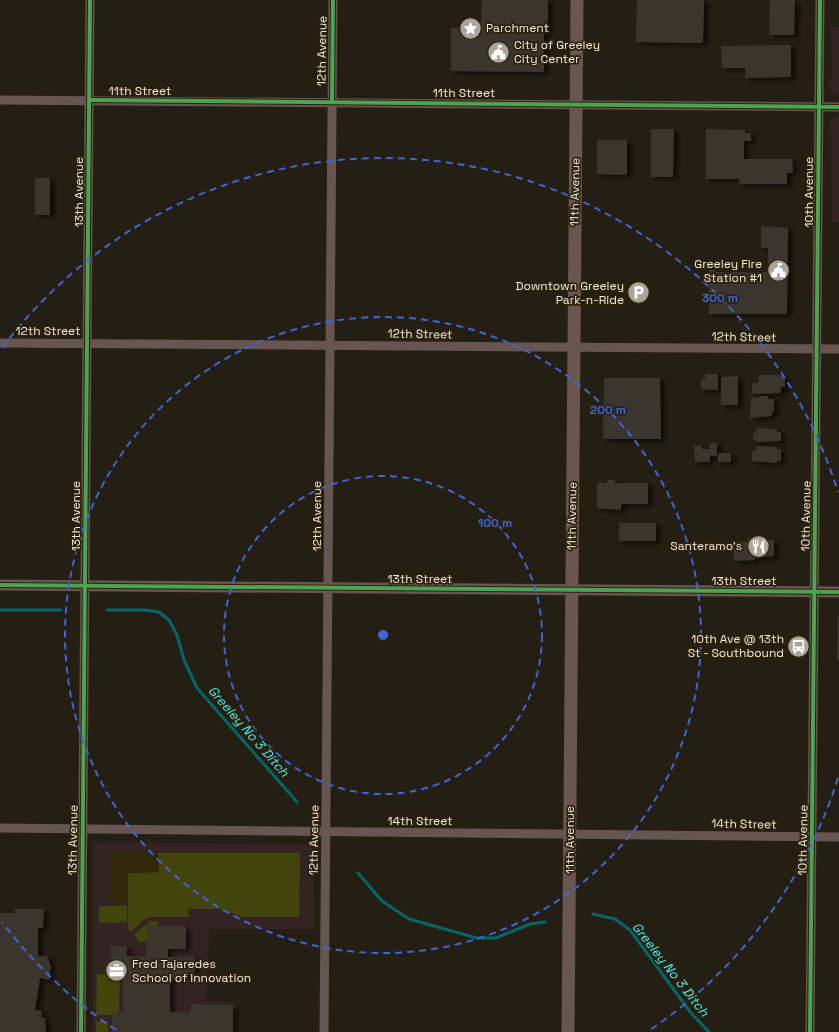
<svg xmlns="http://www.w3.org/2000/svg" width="839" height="1032" viewBox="0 0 839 1032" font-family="'Space Grotesk',sans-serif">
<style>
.education{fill:#342323}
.green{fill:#43440c}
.sand{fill:#2f2809}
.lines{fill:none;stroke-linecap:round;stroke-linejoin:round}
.stream{stroke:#036769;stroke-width:3}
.building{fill:#3b362d;filter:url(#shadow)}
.minor{stroke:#665550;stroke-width:9}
.tertiary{stroke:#665550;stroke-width:11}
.secondary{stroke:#695650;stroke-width:13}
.cycleway-casing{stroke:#2b210c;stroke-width:6}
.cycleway{stroke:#4ca352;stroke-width:4}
.ring{fill:none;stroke:#3d66d9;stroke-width:2;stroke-dasharray:7 5}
.labels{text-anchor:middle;stroke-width:3.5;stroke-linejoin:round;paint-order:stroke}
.poi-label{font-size:12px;fill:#f3ecdf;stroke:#2b210c;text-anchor:end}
.street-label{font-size:12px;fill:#f3ecdf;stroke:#2b210c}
.water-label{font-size:13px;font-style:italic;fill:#42edf4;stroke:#2b210c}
.centre{fill:#3d66d9;stroke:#2b210c;stroke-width:2}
.ring-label{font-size:12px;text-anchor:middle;font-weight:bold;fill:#3d66d9;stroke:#2b210c;stroke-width:3.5;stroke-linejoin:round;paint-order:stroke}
</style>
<defs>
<filter id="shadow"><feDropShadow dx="4.5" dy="2.5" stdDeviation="2" flood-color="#0009"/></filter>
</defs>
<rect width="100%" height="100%" fill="#241e13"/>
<g class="education">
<path d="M831 27H839V96L834 94 828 87V82L832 78Z"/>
<path d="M836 116 839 117V222H832L831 132 828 130 830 122Z"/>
<path d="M93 842 313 844 314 929H209L207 1001 237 1002 236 1032H93Z"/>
</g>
<g class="green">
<path d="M158 853H300L299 917H242L221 909H188L189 917H150L145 919 131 932 128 928V873L159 872Z"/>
<path d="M99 906H127V922L99 923Z"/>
<path d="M151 921H158V926H147V942H139L134 934Z"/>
<path d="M97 974H109V981H120L119 1012 112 1015H96Z"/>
<rect x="96" y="1021" width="12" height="11"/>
</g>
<path class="sand" d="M110 852 158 853 159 872 128 873V904H110Z"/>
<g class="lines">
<g class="stream">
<path d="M0 610H61"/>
<path d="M107 610H145L159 612 169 620 177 635 184 660 197 688 297 802"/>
<path d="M358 873 382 901 409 919 477 938H496L530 924 545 922"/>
<path d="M593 914 615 919 630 930 691 1013 709 1032"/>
</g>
</g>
<g class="building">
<path d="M482 0H548V32L544 33V72L451 71V28L481 29Z"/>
<path d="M637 0H704L703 43 636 42Z"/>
<path d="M770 0H795L794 35H769Z"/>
<path d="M791 45V77L745 78V68H722L721 46Z"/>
<path d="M651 129H674L673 177H651Z"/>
<path d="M706 129 745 130V133H751V141H744V159H792L793 173H787V184H740L739 179H706Z"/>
<path d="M597 140H627V175L597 174Z"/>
<rect x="35" y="178" width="15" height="37"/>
<path d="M761 226 788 228 787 314H709V270H715V272H768V248H761Z"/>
<path d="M705 374H718V390L701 389V379H705Z"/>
<path d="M759 375H785V387H781V393L752 394V383H758Z"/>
<path d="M738 376V405H721V377Z"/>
<path d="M604 378H660L661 439H603Z"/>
<path d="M759 396H768V399H774V412H772V416L750 418 751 397 759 398Z"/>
<path d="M756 428 777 429V432H781V441L756 442V440H753V433H756Z"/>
<path d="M710 443H717V456H710V462H695L694 446H702V449H710Z"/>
<path d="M757 446 777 447V449H781V461H777V463L752 461V451H756Z"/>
<rect x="718" y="453" width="13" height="9"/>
<path d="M607 480H615V483H648V504H621V510L597 508V483H607Z"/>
<rect x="619" y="523" width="37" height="18"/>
<path d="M748 538H756V540H774V556L755 558V560L734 561 733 547H735V542H748Z"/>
<path d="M838 616H839V660H837Z"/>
<path d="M15 909H44L43 928H38V956H47L51 967 49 980 40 978 35 1010 42 1011 41 1017 45 1018 46 1032H0V913H15Z"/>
<path d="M147 926H186V949H168V957H195V975H177V979H170V1012L190 1013 191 1004 233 1005V1032H112V1012H123V978H111V946H127V956L146 957Z"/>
</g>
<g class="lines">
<g class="minor">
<path d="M0 100 839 107"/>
<path d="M0 343 839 349"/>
<path d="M0 828 839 837"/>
<path d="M81 1032 90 0"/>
<path d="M324 1032 333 0"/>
<path d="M810 1032 820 0"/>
</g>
<path class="tertiary" d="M0 585 839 592"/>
<path class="secondary" d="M568 1032 577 0"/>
<defs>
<g id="cycleway">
<path d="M89 100 839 107"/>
<path d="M332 102 333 0"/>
<path d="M0 585 839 592"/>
<path d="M81 1032 90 0"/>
<path d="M810 1032 820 0"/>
</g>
</defs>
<use href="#cycleway" class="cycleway-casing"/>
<use href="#cycleway" class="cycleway"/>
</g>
<g class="ring">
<circle cx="383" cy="635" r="159"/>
<circle cx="383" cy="635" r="318"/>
<path d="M838 778A477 477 0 0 1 650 1030M116 1030A477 477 0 0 1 2 922M2 348A477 477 0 0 1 838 492"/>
</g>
<defs>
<symbol id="sight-disc" viewBox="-11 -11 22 22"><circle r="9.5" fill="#aba498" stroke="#2b210c"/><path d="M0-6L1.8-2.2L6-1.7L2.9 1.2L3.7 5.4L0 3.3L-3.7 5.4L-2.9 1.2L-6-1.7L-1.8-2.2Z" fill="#fff"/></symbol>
<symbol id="civic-disc" viewBox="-11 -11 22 22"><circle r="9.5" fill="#aba498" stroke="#2b210c"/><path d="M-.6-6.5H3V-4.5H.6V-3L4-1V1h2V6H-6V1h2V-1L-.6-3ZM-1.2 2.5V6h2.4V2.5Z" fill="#fff"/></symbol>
<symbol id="parking-disc" viewBox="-11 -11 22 22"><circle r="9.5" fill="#aba498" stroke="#2b210c"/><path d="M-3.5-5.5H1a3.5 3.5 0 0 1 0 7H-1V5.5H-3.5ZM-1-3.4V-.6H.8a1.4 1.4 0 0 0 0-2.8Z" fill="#fff"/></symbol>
<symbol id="restaurant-disc" viewBox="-11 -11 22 22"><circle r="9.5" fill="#aba498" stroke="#2b210c"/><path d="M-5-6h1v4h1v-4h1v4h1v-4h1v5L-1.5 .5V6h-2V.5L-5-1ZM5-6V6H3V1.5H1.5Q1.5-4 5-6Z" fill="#fff"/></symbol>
<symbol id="bus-disc" viewBox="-11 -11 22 22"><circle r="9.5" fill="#aba498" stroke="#2b210c"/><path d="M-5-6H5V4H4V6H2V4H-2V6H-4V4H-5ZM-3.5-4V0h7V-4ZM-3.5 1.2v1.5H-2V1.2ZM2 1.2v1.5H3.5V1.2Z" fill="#fff"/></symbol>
<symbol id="office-disc" viewBox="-11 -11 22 22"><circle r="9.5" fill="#aba498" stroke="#2b210c"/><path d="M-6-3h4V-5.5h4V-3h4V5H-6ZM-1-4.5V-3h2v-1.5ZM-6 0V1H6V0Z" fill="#fff"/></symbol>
</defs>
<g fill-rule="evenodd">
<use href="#sight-disc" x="458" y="16" width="25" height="25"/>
<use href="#civic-disc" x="486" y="40" width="25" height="25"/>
<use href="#civic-disc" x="766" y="258" width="25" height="25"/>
<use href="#parking-disc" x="626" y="280" width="25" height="25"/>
<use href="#restaurant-disc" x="746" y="534" width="25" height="25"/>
<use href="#bus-disc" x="786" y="634" width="25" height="25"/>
<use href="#office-disc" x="104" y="958" width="25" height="25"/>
</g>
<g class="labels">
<g class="poi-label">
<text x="486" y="32" text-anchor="start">Parchment</text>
<text x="514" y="49" text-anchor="start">City of Greeley<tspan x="514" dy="14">City Center</tspan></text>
<text x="762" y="268">Greeley Fire<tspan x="762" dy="14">Station #1</tspan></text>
<text x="624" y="290">Downtown Greeley<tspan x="624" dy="14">Park-n-Ride</tspan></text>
<text x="742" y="550">Santeramo's</text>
<text x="784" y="643">10th Ave @ 13th<tspan x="784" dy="14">St - Southbound</tspan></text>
<text x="132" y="968" text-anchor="start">Fred Tajaredes<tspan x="132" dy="14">School of Innovation</tspan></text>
</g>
<g class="street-label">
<text transform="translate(322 51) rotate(-89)" y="4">12th Avenue</text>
<text x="140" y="95">11th Street</text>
<text x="464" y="97">11th Street</text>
<text transform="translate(79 192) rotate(-90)" y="4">13th Avenue</text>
<text transform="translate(575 192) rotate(-89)" y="4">11th Avenue</text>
<text transform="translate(809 192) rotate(-90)" y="4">10th Avenue</text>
<text x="48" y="335">12th Street</text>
<text transform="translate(420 334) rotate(1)" y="4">12th Street</text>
<text transform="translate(744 337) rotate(1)" y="4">12th Street</text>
<text transform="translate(76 516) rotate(-90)" y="4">13th Avenue</text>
<text transform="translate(317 516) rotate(-90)" y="4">12th Avenue</text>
<text transform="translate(572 516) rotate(-89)" y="4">11th Avenue</text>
<text transform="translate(806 516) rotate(-89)" y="4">10th Avenue</text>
<text x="420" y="583">13th Street</text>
<text x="744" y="585">13th Street</text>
<text x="420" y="825">14th Street</text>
<text transform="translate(744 824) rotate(1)" y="4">14th Street</text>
<text transform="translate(73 840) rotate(-89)" y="4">13th Avenue</text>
<text transform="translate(314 840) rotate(-89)" y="4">12th Avenue</text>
<text transform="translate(570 840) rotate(-90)" y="4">11th Avenue</text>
<text transform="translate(803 840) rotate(-89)" y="4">10th Avenue</text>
</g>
<g class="water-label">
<text transform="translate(249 731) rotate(49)" y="5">Greeley No 3 Ditch</text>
<text transform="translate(671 969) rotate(52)" y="5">Greeley No 3 Ditch</text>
</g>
</g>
<circle cx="383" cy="635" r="6" class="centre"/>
<g class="ring-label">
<text x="720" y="302">300 m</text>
<text x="608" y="414">200 m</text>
<text x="495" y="527">100 m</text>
</g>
</svg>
